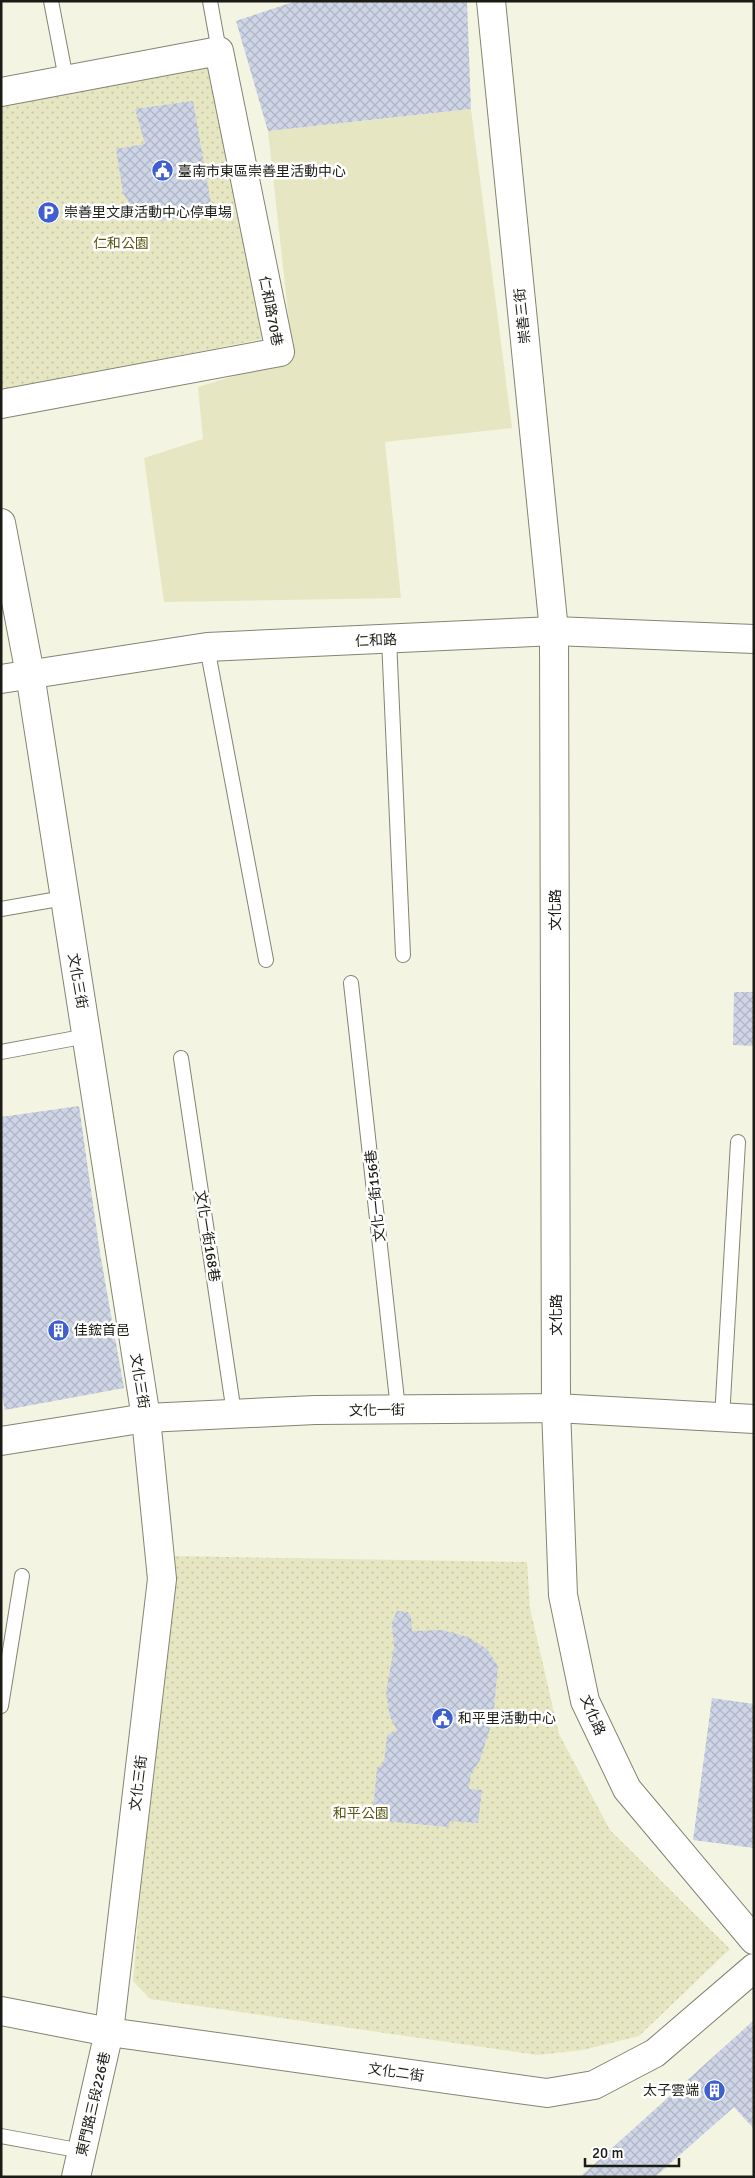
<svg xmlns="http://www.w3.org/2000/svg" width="755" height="2178" viewBox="0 0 755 2178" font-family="Signika,'Noto Sans TC',sans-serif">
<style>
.grass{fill:#e6e7c2}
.park{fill:url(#park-dots)}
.building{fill:url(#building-cross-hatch)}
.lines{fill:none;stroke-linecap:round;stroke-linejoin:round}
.service-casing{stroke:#848473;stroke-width:16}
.minor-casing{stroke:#848473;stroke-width:30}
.service{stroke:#fff;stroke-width:14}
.minor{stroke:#fff;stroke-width:28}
.labels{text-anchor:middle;stroke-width:5;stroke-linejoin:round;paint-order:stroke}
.poi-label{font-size:14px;fill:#1b1b15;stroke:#fff;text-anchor:start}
.park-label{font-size:14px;fill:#595710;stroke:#fff}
.street-label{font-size:14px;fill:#1b1b15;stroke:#fff}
</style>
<defs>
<pattern id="park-dots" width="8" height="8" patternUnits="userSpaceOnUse" patternTransform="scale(1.25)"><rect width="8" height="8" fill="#e6e7c2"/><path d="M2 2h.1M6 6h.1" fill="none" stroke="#c5c6a6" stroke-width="1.8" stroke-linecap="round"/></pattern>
<pattern id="building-cross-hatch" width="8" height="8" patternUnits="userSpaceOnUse" patternTransform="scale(1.25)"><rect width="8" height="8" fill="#ced5e6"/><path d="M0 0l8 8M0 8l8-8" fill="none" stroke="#b0b6c4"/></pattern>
</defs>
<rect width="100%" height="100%" fill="#f4f4e2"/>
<path class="grass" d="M471 109 512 428 385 442 401 598 164 602 144 458 203 439 198 387 293 358 268 131Z"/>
<g class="park">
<path d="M208 63 262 339 1 391V105Z"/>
<path d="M169 1556 527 1562 530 1608 559 1734 610 1830 730 1949 639 2036 583 2050 537 2055 150 1999 133 1981Z"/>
</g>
<g class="building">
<path d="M296 1H467L471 109 268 131 236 21Z"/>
<path d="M193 101 213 215 158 221 132 207 123 193 116 149 145 144 135 109Z"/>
<path d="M734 992H754V1046L733 1045Z"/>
<path d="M79 1106 100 1253 124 1388 5 1410 1 1390V1117Z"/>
<path d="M397 1611 408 1612 411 1617 412 1631 442 1630 468 1637 487 1649 498 1666 493 1719 480 1760 471 1774 469 1789 482 1790 478 1823 450 1821 449 1827 372 1820 377 1768 384 1762 387 1735 397 1730 390 1717 386 1693 394 1647 392 1622Z"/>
<path d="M712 1698 754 1704V1848L693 1840Z"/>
<path d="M754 2020V2129L734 2107 655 2177H580Z"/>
</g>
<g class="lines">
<defs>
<g id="service">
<path d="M51 1 66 79"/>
<path d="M210 1 219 51"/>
<path d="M389 639 403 955"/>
<path d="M207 647 266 960"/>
<path d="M1 909 64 898"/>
<path d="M351 983 398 1409"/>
<path d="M1 1052 87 1036"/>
<path d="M181 1058 234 1413"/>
<path d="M722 1418 738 1142"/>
<path d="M1 1706 22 1576"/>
<path d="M1 2136 82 2151"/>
</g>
<g id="minor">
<path d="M491 1 554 631 556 1408 563 1595 585 1701 627 1789 754 1940"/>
<path d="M1 92 219 51 280 352 1 404"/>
<path d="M1 523 30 674 146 1418 162 1579 109 2032 76 2177"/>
<path d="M1 679 207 647 554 631 754 639"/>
<path d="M1 1441 146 1418 315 1410 556 1408 754 1419"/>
<path d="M1 2011 109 2032 547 2093 594 2085 655 2053 754 1968"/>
</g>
</defs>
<use href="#service" class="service-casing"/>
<use href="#minor" class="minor-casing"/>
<use href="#service" class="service"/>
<use href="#minor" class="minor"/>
</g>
<defs>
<symbol id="civic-disc" viewBox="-11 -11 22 22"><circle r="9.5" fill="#3f5fd1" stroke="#fff"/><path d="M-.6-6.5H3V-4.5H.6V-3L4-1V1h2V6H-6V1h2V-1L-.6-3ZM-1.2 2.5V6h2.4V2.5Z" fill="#fff"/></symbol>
<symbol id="parking-disc" viewBox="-11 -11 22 22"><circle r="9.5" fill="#3f5fd1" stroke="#fff"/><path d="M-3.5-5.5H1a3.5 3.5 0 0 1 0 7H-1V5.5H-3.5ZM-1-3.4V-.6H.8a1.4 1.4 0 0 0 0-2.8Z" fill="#fff"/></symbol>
<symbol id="building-disc" viewBox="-11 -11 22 22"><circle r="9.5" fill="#3f5fd1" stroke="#fff"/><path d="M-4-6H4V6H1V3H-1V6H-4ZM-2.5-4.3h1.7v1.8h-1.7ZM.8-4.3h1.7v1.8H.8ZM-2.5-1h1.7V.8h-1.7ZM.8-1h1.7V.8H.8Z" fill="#fff"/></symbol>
</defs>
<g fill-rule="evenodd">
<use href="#civic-disc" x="150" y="158" width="25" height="25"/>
<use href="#parking-disc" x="36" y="200" width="25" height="25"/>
<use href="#building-disc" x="46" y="1318" width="25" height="25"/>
<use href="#civic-disc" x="430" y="1706" width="25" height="25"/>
<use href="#building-disc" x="702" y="2078" width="25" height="25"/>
</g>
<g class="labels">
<g class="poi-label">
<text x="178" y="176">臺南市東區崇善里活動中心</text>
<text x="64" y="217">崇善里文康活動中心停車場</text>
<text x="74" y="1335">佳鋐首邑</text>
<text x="458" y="1723">和平里活動中心</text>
<text x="699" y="2095" text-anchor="end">太子雲端</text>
</g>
<g class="park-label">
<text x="121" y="248">仁和公園</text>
<text x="361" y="1818">和平公園</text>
</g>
<g class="street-label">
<text transform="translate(271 311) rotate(79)" y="5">仁和路70巷</text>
<text transform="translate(522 316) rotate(-96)" y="5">崇善三街</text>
<text transform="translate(376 640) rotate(-3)" y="5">仁和路</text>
<text transform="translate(555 910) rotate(-90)" y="5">文化路</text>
<text transform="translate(78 981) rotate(80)" y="5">文化三街</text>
<text transform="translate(375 1196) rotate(-96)" y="5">文化一街156巷</text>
<text transform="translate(208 1236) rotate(81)" y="5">文化一街168巷</text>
<text transform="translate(556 1315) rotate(-90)" y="5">文化路</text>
<text transform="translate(140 1381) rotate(81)" y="5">文化三街</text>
<text transform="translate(377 1410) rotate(-1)" y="5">文化一街</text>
<text transform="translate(593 1715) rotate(67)" y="5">文化路</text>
<text transform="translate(138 1783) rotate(-83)" y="5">文化三街</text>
<text transform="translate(396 2072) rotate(8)" y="5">文化二街</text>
<text transform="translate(93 2104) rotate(-77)" y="5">東門路三段226巷</text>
</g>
</g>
<rect width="755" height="2178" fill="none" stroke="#1b1b15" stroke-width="5"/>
<path d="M585 2158v8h94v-8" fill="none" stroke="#1b1b15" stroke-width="2.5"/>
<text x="592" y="2158" font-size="15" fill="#1b1b15" stroke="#ffffff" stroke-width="4" paint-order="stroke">20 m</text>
</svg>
